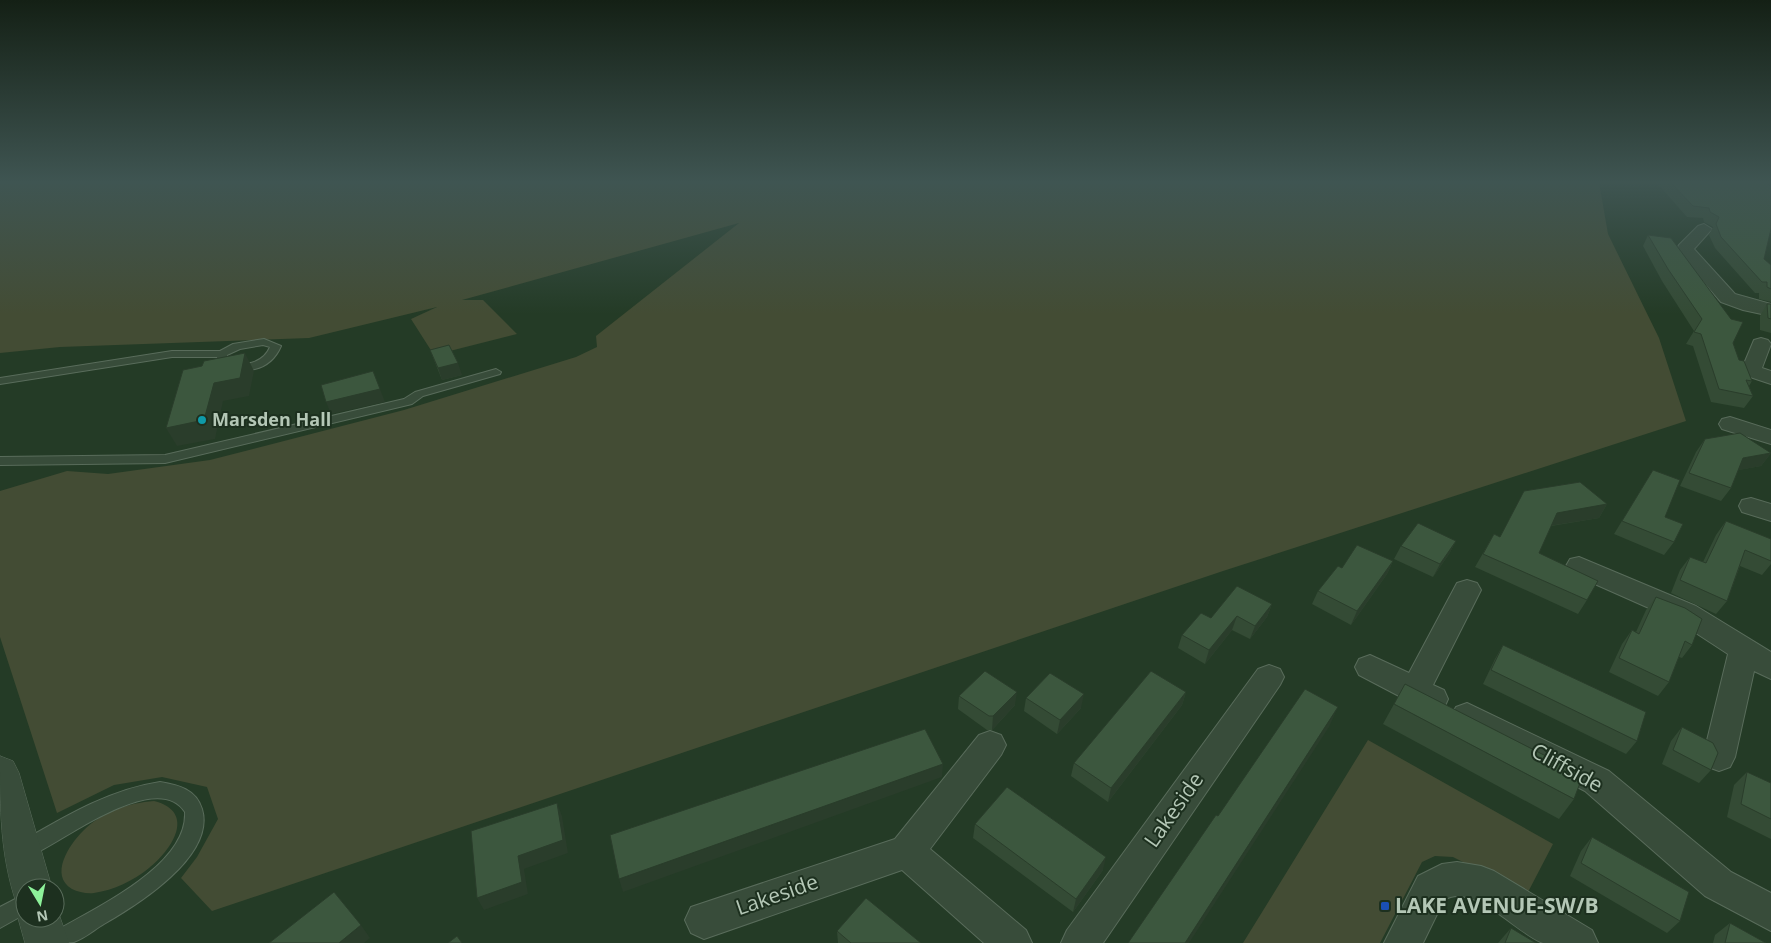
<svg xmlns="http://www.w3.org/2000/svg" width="1771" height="943" viewBox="0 0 1771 943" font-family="'Open Sans',sans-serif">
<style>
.green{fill:#434c34}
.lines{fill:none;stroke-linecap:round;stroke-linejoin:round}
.service-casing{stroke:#596c5b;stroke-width:2}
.minor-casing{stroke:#596c5b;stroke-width:2}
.tertiary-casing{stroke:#596c5b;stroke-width:1}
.service{fill:#384c3a;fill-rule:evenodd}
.minor{fill:#384c3a;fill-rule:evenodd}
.tertiary{fill:#384c3a;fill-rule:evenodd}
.wall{fill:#344b35}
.shaded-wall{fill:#2a3d2b}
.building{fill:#3c573e;stroke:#2a3d2b}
.culture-dot{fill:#0f9aa8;stroke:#1d301f;stroke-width:2}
.transit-dot{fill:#1a4fb4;stroke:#1d301f;stroke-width:2}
.labels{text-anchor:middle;stroke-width:4;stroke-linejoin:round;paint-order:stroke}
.poi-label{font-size:18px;font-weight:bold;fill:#b4c7b6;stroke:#1d301f;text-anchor:start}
.near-street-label{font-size:21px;fill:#b4c7b6;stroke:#1d301f}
.near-poi-label{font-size:21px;font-weight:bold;fill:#b4c7b6;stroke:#1d301f;text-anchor:start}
</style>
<rect width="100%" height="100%" fill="#243b26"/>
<g class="green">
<path d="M0 182H1599L1608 234 1659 338 1686 421 1223 571 212 911 181 878 197 857 218 819 207 787 162 777 114 785 57 813 0 637V491L67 471 108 474 210 460 404 410 576 357 597 347 596 336 739 223 462 300H483L517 334 434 355 411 319 437 307 309 338 60 347 0 353Z"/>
<path d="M1368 740 1553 844 1527 894 1453 857 1435 856 1422 862 1380 943H1243Z"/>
<path d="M154 801C197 812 172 850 149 868 133 881 114 890 94 893 87 894 78 892 72 889 49 875 69 845 83 831 102 812 128 803 154 801Z"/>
</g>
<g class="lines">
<defs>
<g id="service">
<path d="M264 339 281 346C270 372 243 375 218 366L217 357H172L0 384V378L172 351H220L233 344ZM263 345 270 347C263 364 243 367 227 362V355L240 349Z"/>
<path d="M496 369 501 372 500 374 423 396 412 404 165 463 0 465V457L165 455 404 399 415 392Z"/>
<path d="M160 782C178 785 196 789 202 809 216 856 137 905 104 924 94 930 85 938 74 942 66 943 53 943 44 943L47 936C88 911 188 868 185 812 156 767 59 845 26 858L19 855 17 849 19 843C64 817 108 790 160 782Z"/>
<path d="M25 894V914L0 928V907Z"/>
</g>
<g id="minor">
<path d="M1704 224 1712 229 1694 249 1735 294 1771 304V316L1743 310 1721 302 1679 253 1677 249 1679 245 1698 226Z"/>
<path d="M1761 338 1768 340 1771 344 1762 368 1771 371V384L1744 375 1741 371 1754 340Z"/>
<path d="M1730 417 1771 430V444L1722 429 1719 424 1722 419Z"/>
<path d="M1751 498 1771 504V521L1742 512 1739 506 1742 500Z"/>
<path d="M1579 557 1696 606 1771 652V679L1754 671 1735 757 1730 767 1719 771 1708 767 1703 757 1728 654 1676 620 1570 573 1566 566 1570 559Z"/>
<path d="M1467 580 1477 583 1481 590 1433 685 1444 690 1448 699 1444 708 1433 711 1422 708 1359 675 1355 667 1359 659 1370 655 1409 673 1457 583Z"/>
<path d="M1269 665 1280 669 1284 677 1280 685 1103 943H1061L1067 930 1258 669Z"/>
<path d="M1467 703 1609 771 1731 872 1771 893V931L1705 896 1585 791 1456 725 1451 716 1456 707Z"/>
<path d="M990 731 1001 735 1006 745 1001 755 930 849 1026 930 1032 943H984L902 870 704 939 691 933 685 920 691 907 895 839 979 735Z"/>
<path d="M1457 862 1481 866 1494 871 1592 930 1598 943C1586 943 1553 943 1543 943 1517 934 1473 881 1444 900L1423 943H1384L1418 876 1442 864Z"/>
</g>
<path id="tertiary" d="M0 756 13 761 19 773 52 888H25V918H55V903L69 943H25L18 918 24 905 16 902C0 854 0 808 0 756Z"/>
</defs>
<use href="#service" class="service-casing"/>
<use href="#minor" class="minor-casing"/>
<use href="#tertiary" class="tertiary-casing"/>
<use href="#service" class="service"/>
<use href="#minor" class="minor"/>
<use href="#tertiary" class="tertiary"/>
</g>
<g class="wall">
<path d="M1656 182H1768L1769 185 1771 186V233H1770L1764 259 1771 265V302L1759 299V293H1755L1715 248 1709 235 1713 227 1704 222 1703 218 1687 217Z"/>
<path d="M1648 235 1733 343 1739 360 1752 381 1749 386 1753 396 1744 408 1711 402 1693 346 1686 344 1694 331 1662 281 1643 246Z"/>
<path d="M1767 304H1771V333L1760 330V316Z"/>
<path d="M430 350 462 375 442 380Z"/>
<path d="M1705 439 1771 453 1761 466 1738 470 1731 488 1721 501 1680 486 1696 452Z"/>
<path d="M1653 470 1665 517 1674 542 1664 555 1614 534Z"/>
<path d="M1607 504 1599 518 1551 526 1539 553 1587 600 1578 614 1475 567 1494 534 1500 537Z"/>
<path d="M1726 521 1771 539V564L1762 575 1740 566 1727 601 1716 614 1671 593 1680 570 1690 557 1703 562 1716 535Z"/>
<path d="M1456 541 1449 554 1433 577 1394 559 1401 546Z"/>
<path d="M1393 561 1387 574 1351 625 1312 604 1318 591 1342 568Z"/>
<path d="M1656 597 1692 645 1682 658 1679 657 1669 682 1658 696 1609 672 1622 644 1632 630 1636 632 1646 610Z"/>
<path d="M1272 604 1267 617 1250 639 1232 630 1205 664 1178 648 1182 635 1211 618Z"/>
<path d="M1503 645 1637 741 1626 754 1483 684 1495 659Z"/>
<path d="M1186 692 1182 705 1108 802 1071 776 1074 763Z"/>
<path d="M959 696 1015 705 992 730H987L958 709Z"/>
<path d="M1026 698 1081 708 1057 734 1024 711Z"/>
<path d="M1394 704 1574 799 1559 819 1383 724Z"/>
<path d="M1682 727 1711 770 1699 783 1662 764 1671 741Z"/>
<path d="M1747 772 1771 783V839L1727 817 1734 785Z"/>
<path d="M975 824 1103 870 1073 912 973 838Z"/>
<path d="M1592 837 1680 921 1667 933 1570 876 1581 851Z"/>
<path d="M1730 923 1766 943H1713L1715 935Z"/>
<path d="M1511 928 1536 943H1498Z"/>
<path d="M837 931 921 943H838Z"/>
</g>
<g class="shaded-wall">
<path d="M245 353 254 371 249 396 223 401 215 439 177 446 166 428Z"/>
<path d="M458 363 462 375 442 380 438 368Z"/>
<path d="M373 371 385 402 331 414 326 402Z"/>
<path d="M1771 453 1761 466 1734 471 1743 458Z"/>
<path d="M1607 504 1599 518 1549 526 1557 513Z"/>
<path d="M1456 541 1449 554 1433 577 1440 564Z"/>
<path d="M1393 561 1387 574 1351 625 1357 611Z"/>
<path d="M1272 604 1267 617 1250 639 1255 626Z"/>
<path d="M1237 616 1232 630 1205 664 1209 650Z"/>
<path d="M1017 692 1015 705 992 730 993 716Z"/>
<path d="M1186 692 1182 705 1108 802 1111 788Z"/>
<path d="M1084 694 1081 708 1057 734 1060 720Z"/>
<path d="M1338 707 1329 727 1189 943H1185Z"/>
<path d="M943 764 942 777 623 892 619 879Z"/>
<path d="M557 803 562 816 568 853 524 869 528 894 484 910 477 898Z"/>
<path d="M1106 857 1103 870 1073 912 1076 899Z"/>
<path d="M361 925 370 938 364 943H339Z"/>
</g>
<g class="building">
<path d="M1670 182H1768L1769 185 1771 186V229L1764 259 1771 265V289L1767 287V282H1762L1721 237 1716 224 1719 217 1710 212 1709 208 1693 206Z"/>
<path d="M1648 235 1671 238 1731 319 1743 322 1733 343 1739 360 1744 361 1752 381 1746 380 1753 396 1719 389 1701 334 1694 332 1702 319 1668 269Z"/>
<path d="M1767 304H1771V319L1768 318Z"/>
<path d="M449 345 458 363 438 368 430 350Z"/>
<path d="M245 353 240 378 214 383 204 420 166 428 183 370 202 366 204 361Z"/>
<path d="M373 371 380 389 326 402 321 385Z"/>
<path d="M1740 433 1771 453 1743 458 1731 488 1689 473 1705 439Z"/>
<path d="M1653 470 1680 480 1665 517 1683 524 1674 542 1622 521Z"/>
<path d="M1580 482 1607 504 1557 513 1539 553 1598 581 1587 600 1483 554 1494 534 1500 537 1524 491Z"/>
<path d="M1726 521 1771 539V561L1745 550 1727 601 1680 580 1690 557 1706 563Z"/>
<path d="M1418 523 1456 541 1440 564 1401 546Z"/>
<path d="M1357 545 1393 561 1357 611 1318 591 1338 566 1342 568Z"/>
<path d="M1237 586 1272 604 1255 626 1237 616 1209 650 1182 635 1201 613 1211 618Z"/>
<path d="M1656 597 1685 608 1702 619 1692 645 1685 641 1669 682 1619 658 1632 630 1639 634Z"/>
<path d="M1503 645 1646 712 1637 741 1491 670Z"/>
<path d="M985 671 1017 692 993 716H989L959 696Z"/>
<path d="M1151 671 1186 692 1111 788 1074 763Z"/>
<path d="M1050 673 1084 694 1060 720 1026 698Z"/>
<path d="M1405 684 1583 775 1574 799 1394 704Z"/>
<path d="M1305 689 1338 707 1185 943H1128L1216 815 1218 816Z"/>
<path d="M1682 727 1713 743 1718 753 1711 770 1673 750Z"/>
<path d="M925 729 943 764 619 879 610 835Z"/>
<path d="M1747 772 1771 783V819L1741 804Z"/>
<path d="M1007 787 1106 857 1076 899 975 824Z"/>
<path d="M557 803 563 840 518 856 522 882 477 898 471 831Z"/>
<path d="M1592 837 1689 892 1680 921 1581 863Z"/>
<path d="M334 892 361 925 339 943H269Z"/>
<path d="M866 898 921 943H851L837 931Z"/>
<path d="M1730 923 1766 943H1725Z"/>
<path d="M1511 928 1536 943H1505Z"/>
<path d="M457 936 462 943H448Z"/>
</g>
<linearGradient id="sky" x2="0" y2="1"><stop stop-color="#142015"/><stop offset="0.58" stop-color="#3f5552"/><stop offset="1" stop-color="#3f5552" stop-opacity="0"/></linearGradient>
<rect width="1771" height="314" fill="url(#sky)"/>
<circle class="culture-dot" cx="202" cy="420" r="5"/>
<rect class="transit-dot" x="1380" y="901" width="10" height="10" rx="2.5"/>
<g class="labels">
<g class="poi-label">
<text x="212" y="426">Marsden Hall</text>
</g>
<g class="near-street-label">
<text transform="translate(1567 768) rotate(29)" y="7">Cliffside</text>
<text transform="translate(1174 810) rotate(-55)" y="7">Lakeside</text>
<text transform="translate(777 895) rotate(-19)" y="7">Lakeside</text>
</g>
<g class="near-poi-label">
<text x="1395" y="913">LAKE AVENUE-SW/B</text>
</g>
</g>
<g transform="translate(40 903) rotate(170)"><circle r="24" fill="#1d301f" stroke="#596c5b"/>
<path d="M0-4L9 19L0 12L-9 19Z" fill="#8df29a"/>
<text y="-8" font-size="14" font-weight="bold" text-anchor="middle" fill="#b4c7b6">N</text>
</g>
</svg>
